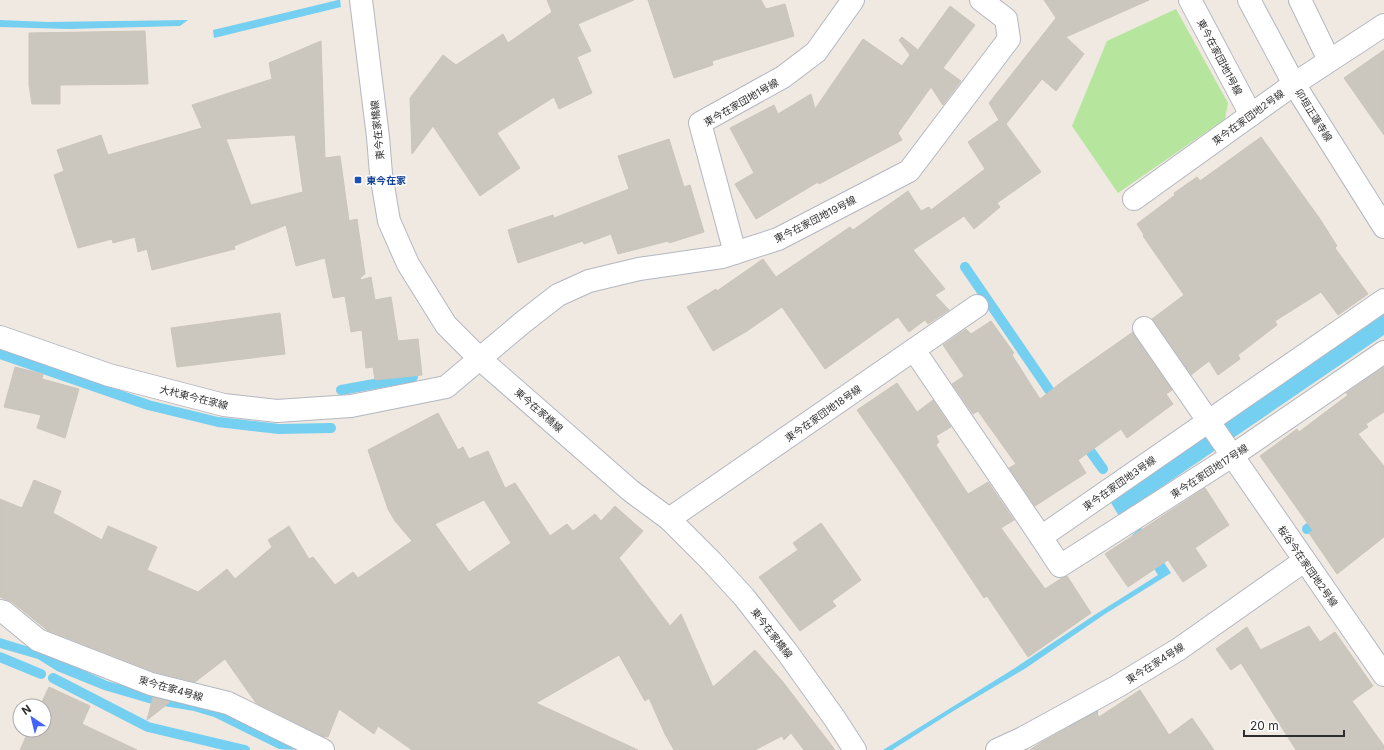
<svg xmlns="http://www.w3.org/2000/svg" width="1384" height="750" viewBox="0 0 1384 750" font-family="Inter,'Noto Sans JP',sans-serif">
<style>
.green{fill:#b6e59e}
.water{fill:#75cff0}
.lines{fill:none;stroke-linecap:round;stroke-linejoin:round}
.stream{stroke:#75cff0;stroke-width:10}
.building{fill:#cbc7bf;stroke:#cbc5ba;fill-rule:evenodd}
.minor-casing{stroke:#b4b7c1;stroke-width:24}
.tertiary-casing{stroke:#b4b7c1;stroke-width:24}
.secondary-casing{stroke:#b4b7c1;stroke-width:24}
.minor{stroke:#fff;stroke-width:22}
.tertiary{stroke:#fff;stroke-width:22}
.secondary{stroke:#fff;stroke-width:22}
.transit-dot{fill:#1a4fb4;stroke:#fff;stroke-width:1.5}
.labels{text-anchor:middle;stroke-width:3;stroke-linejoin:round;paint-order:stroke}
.street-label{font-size:10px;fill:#2e2e2e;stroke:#fff}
.transit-label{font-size:10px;font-weight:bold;fill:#164399;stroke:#fff;text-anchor:start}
</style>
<rect width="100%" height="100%" fill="#efe9e1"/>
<path class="green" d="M1176 9 1228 103 1225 119 1118 193 1072 126 1107 41Z"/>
<g class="water">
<path d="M338 0H340L341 7 214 38 213 30Z"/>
<path d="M0 20 48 22 188 20 180 26 69 29 0 27Z"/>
<path d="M1384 314V335L1119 516 1110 501Z"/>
<path d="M1141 528 1171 573 1105 614 1026 668 955 710 892 750H883L1015 668 1093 616 1158 575 1132 535Z"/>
<path d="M0 638 42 651 107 681 171 698 203 703 301 750 279 749 214 717 194 711 152 704 104 690 57 671 38 659 0 648Z"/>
</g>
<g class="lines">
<g class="stream">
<path d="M965 267 1058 403"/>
<path d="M0 354 148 405 218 422 279 429 331 428"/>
<path d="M341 390 413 377"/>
<path d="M1083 441 1103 469"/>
<path d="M1307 529 1321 520"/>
<path d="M0 657 41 674"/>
<path d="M53 678 148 727 245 750"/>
<path d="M1073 724 1093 712"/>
</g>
</g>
<g class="building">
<path d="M547 0H634L578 24 591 51 577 57 592 93 559 109 554 97 497 133 520 168 480 196 433 126 412 154 410 98 443 55 456 65 503 34 508 43 552 12Z"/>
<path d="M648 0H761L766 9 785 4 794 36 712 61 713 65 674 78Z"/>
<path d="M1044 0H1149L1066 37 1084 54 1056 91 1042 79 1006 124 1041 172 997 203 1000 207 974 229 964 216 913 250 945 289 935 295 949 310 928 324 925 320 909 332 898 317 825 369 782 307 747 331 713 351 687 307 716 289 717 291 763 259 776 277 850 227 853 230 908 191 921 211 929 207 931 210 985 169 968 142 999 120 989 103 1056 18Z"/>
<path d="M950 6 975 25 943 68 961 81 943 105 931 87 898 133 902 140 819 184 818 182 756 219 735 184 754 173 730 128 774 105 778 114 811 94 815 109 863 39 902 66 910 55 899 40 902 37 918 50Z"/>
<path d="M145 31 148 84 60 85V104H32L29 85V33Z"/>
<path d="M321 41 325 158 340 156 349 221 357 219 365 274 360 278 361 280 371 277 375 300 391 297 398 341 418 339 422 375 375 380 373 367 366 368 362 330 351 332 345 296 333 298 325 258 296 266 286 225 234 246 235 249 152 270 147 249 138 252 135 237 113 243 112 239 78 248 54 175 64 171 57 150 101 135 108 155 202 128 192 105 272 79 269 63ZM295 135 303 192 251 205 226 139Z"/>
<path d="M1384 50V135L1344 78Z"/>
<path d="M1261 137 1320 219 1337 246 1335 248 1368 294 1338 315 1321 292 1275 321 1277 325 1238 355 1240 359 1218 375 1209 361 1191 375 1152 319 1184 295 1143 236 1144 235 1137 224 1175 195 1174 193 1197 177 1200 181Z"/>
<path d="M669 139 684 187 690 185 704 232 669 243 668 241 618 254 611 234 584 244 583 241 518 263 508 230 553 215 554 218 629 189 618 156Z"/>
<path d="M280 313 285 354 177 367 171 328Z"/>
<path d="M991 321 1014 353 1012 355 1040 399 1063 381 1133 332 1172 390 1166 394 1173 404 1127 438 1121 429 1078 460 1086 473 1035 506 1009 468 1016 464 978 411 973 414 952 384 964 376 943 345 966 329 971 334Z"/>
<path d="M15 367 43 374 42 379 79 389 65 438 37 428 41 415 4 407Z"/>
<path d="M1384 367V412L1366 424 1368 427 1358 434 1384 466V537L1337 574 1309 533 1313 531 1260 456 1297 429 1299 432 1348 395 1346 393Z"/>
<path d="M897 383 917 412 933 400 951 427 936 436 939 442 936 445 968 494 988 482 1014 520 1001 528 1045 589 1062 578 1067 576 1091 613 1028 657 987 596 984 598 900 472 857 410Z"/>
<path d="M438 413 458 450 463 447 469 459 488 451 505 488 515 483 550 536 567 524 573 531 595 514 601 521 615 506 643 531 619 558 670 626 681 614 713 687 755 650 783 682 835 750H804L791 733 784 740 782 736 755 750H674L665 734 649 698 645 701 619 655 536 703 638 750H412L378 726 374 734 339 709 328 737 322 736 256 703 225 659 195 682 155 672 47 630 12 602 0 597V499L22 508 34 480 61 491 53 513 102 540 108 526 157 547 147 570 198 592 227 569 235 579 272 547 268 540 289 526 309 559 313 557 335 585 353 572 358 578 412 541 395 521 388 509 368 450ZM484 500 511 543 469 572 435 524Z"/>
<path d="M1205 488 1229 525 1195 548 1207 566 1183 582 1168 560 1128 587 1105 554Z"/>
<path d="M821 523 861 580 832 601 836 606 800 631 759 577 798 550 793 543Z"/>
<path d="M1309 626 1320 642 1335 632 1373 686 1352 701 1384 746V750H1296L1241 663 1231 670 1216 649 1247 627 1260 649 1256 652Z"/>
<path d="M49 687 90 706 82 724 137 750H20L29 730H44V706H40Z"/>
<path d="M1140 690 1169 735 1192 718 1214 750H1030L1042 742 1096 712 1099 717Z"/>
<path d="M153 697 170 702 147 720Z"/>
</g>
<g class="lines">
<defs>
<g id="minor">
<path d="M1190 0 1251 115"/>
<path d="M1300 0 1329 60"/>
<path d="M1134 199 1294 84 1384 25"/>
<path d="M735 253 700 123 783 77 816 52 853 0"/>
<path d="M1144 328 1384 675"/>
<path d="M0 337 109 375 224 405 277 411 351 406 446 387 522 323 558 295 589 281 639 269 722 257 778 239 909 171 1009 39 1006 19 981 0"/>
<path d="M914 350 1041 537 1384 300"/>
<path d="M669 519 977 306"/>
<path d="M1041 537 1060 566 1232 456 1384 352"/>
<path d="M0 611 4 612 38 640 151 684 228 703 323 750"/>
<path d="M997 750 1023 738 1118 686 1179 649 1304 561"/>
</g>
<path id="tertiary" d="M361 0 378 137 381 174 389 221 408 264 446 325 480 359 631 491 669 519 711 561 744 597 787 652 835 719 855 750"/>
<path id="secondary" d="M1249 0 1294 84 1384 227"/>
</defs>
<use href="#minor" class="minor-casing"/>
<use href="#tertiary" class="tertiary-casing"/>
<use href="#secondary" class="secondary-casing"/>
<use href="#minor" class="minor"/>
<use href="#tertiary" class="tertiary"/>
<use href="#secondary" class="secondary"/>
</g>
<rect class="transit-dot" x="354" y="176" width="8" height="8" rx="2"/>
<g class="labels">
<g class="street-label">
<text transform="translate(1220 57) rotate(62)" y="4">東今在家団地1号線</text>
<text transform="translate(741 102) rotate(-30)" y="4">東今在家団地1号線</text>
<text transform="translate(1314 115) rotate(58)" y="4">卯垣正蓮寺線</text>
<text transform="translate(1248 117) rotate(-36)" y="4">東今在家団地2号線</text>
<text transform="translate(377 130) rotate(-96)" y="4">東今在家橋線</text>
<text transform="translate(815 219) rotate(-27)" y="4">東今在家団地19号線</text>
<text transform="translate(194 397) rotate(14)" y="4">大杙東今在家線</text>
<text transform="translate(539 410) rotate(41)" y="4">東今在家橋線</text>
<text transform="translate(823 413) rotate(-35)" y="4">東今在家団地18号線</text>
<text transform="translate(1209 471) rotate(-33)" y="4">東今在家団地17号線</text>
<text transform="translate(1119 483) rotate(-35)" y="4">東今在家団地3号線</text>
<text transform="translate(1308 566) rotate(55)" y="4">桜谷今在家団地2号線</text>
<text transform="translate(772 633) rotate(52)" y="4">東今在家橋線</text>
<text transform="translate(1155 663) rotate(-32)" y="4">東今在家4号線</text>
<text transform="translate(171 688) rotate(16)" y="4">東今在家4号線</text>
</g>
<g class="transit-label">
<text x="366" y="184">東今在家</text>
</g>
</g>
<g transform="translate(32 718) rotate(325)"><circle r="19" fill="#ffffff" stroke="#ababab"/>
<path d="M0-3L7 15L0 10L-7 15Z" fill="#4264fb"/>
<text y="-6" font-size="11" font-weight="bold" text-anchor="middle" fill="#2e2e2e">N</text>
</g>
<path d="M1244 730v6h100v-6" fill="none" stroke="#2e2e2e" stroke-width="2"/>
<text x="1250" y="730" font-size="12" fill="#2e2e2e" stroke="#ffffff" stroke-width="3" paint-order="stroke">20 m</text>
</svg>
